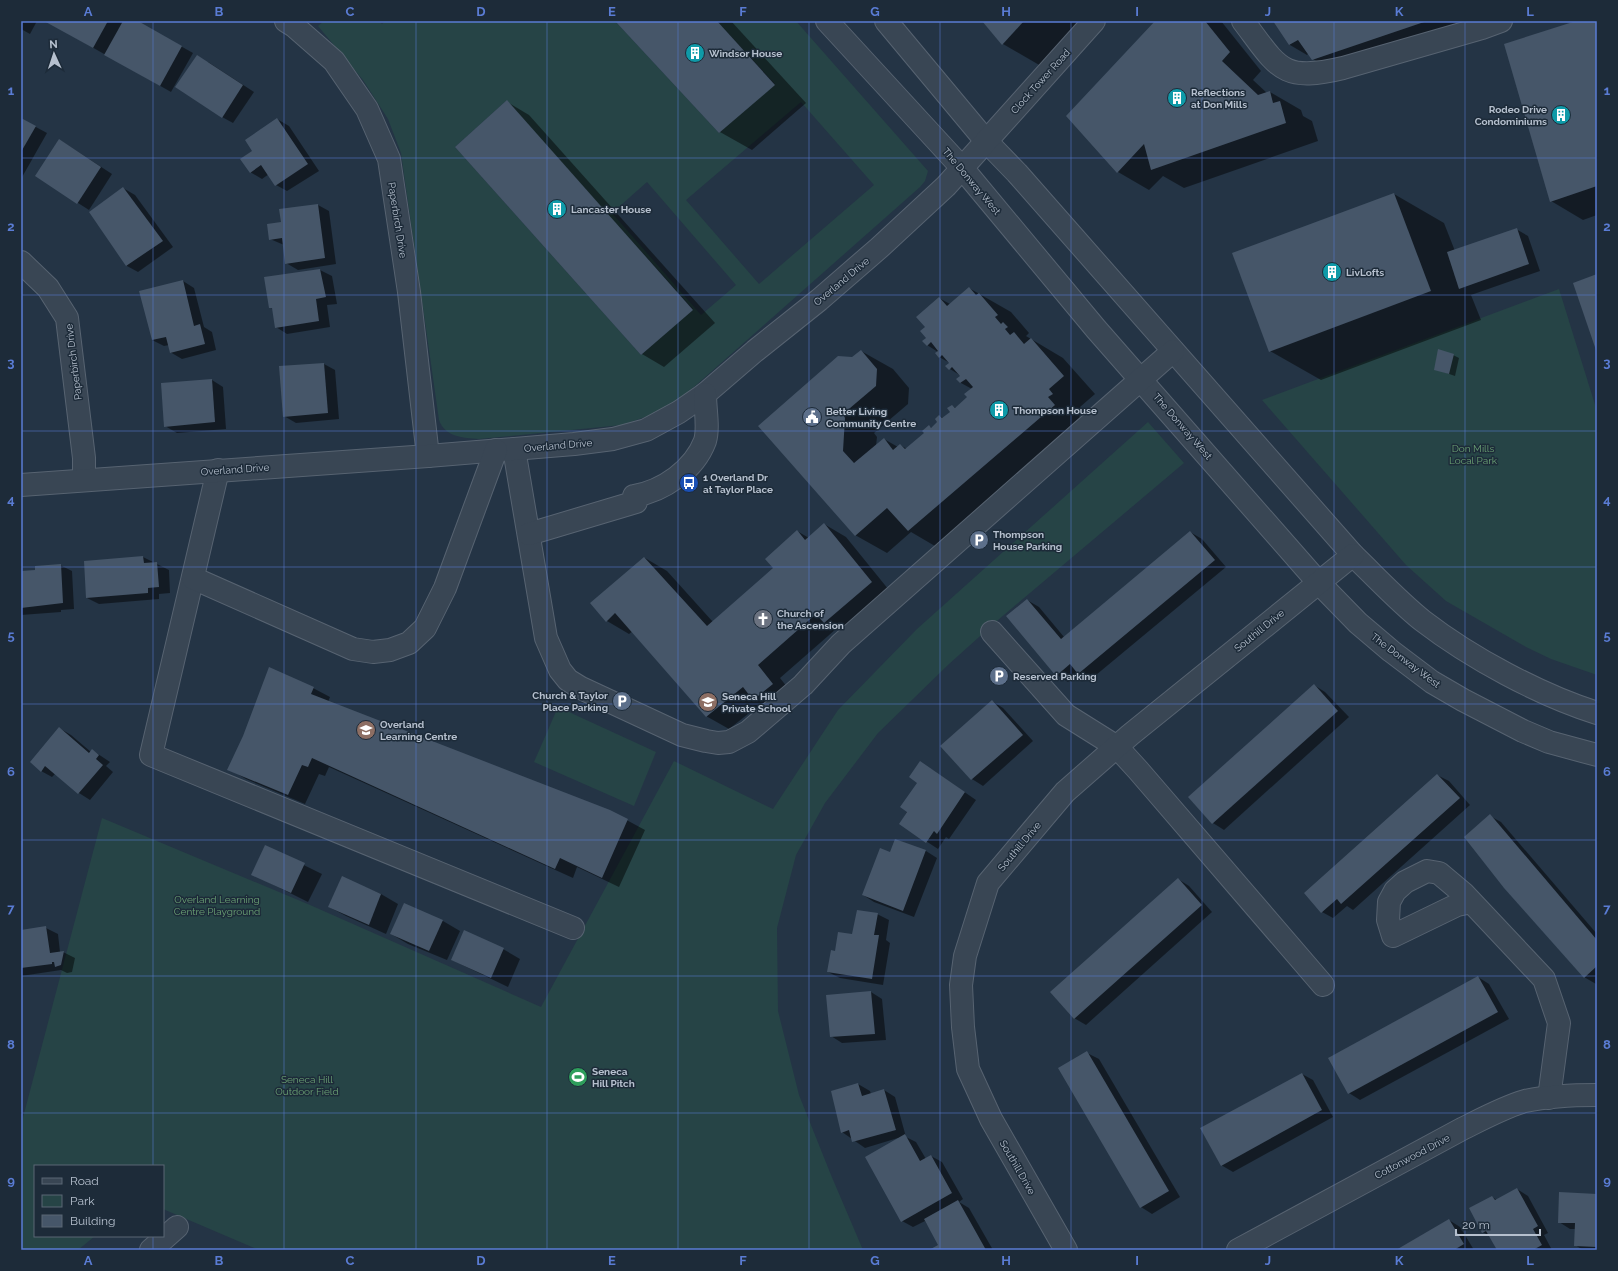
<svg xmlns="http://www.w3.org/2000/svg" width="1618" height="1271" viewBox="0 0 1618 1271" font-family="Raleway,sans-serif">
<style>
.green{fill:#264446;fill-rule:evenodd}
.shadow{fill:#0007}
.building{fill:#465669}
.lines{fill:none;stroke-linecap:round;stroke-linejoin:round}
.minor-casing{stroke:#576371;stroke-width:24}
.minor{stroke:#394654;stroke-width:22}
.grid{fill:none;stroke:#5a7cd4;stroke-width:1;stroke-opacity:0.55}
.labels{text-anchor:middle;stroke-width:3;stroke-linejoin:round;paint-order:stroke}
.poi-label{font-size:10px;font-weight:bold;fill:#b6c0ce;stroke:#1d2b39;text-anchor:start}
.street-label{font-size:10px;fill:#b6c0ce;stroke:#1d2b39}
.park-label{font-size:10px;fill:#6ba174;stroke:#1d2b39}
.neatline{fill:none;stroke:#5a7cd4;stroke-width:1.5}
.grid-label{font-size:13px;text-anchor:middle;font-weight:bold;fill:#5a7cd4}
</style>
<rect width="100%" height="100%" fill="#243445"/>
<g class="green">
<path d="M324 21H379L382 24 385 21H615L719 133 775 84 717 21H796L928 171 925 181 920 187 686 394 654 414 622 425 479 439C463 438 445 437 439 420L401 153 388 119 363 80 318 26ZM506 101 693 309 641 355 455 147ZM801 102 874 185 759 284 686 200ZM647 182 736 285 701 315 612 213Z"/>
<path d="M1559 289 1597 411V675L1551 659 1526 647 1446 601 1406 565 1262 400Z"/>
<path d="M1148 422 1184 463 998 620 949 664 878 733 825 803 796 855 777 928 778 1011 799 1095 831 1175 863 1250H259L163 1209V1166H35V1236H95L78 1250H21V1125L102 818 310 905 541 1007 674 761 773 809 838 710 917 629Z"/>
<path d="M558 707 656 752 634 806 534 762Z"/>
</g>
<g class="shadow">
<path d="M21 21H37L30 34 21 29Z"/>
<path d="M46 21H136L193 53 171 92Z"/>
<path d="M616 21H731L806 103 752 150 720 132Z"/>
<path d="M983 21H1101L1053 73 1003 44Z"/>
<path d="M1156 21H1221L1261 71 1253 80 1267 93 1270 92 1301 110 1303 116 1312 121 1318 141 1184 188 1163 176 1149 190 1118 172Z"/>
<path d="M1274 21H1471L1330 69 1313 59 1309 53 1307 55 1290 45Z"/>
<path d="M1580 21H1597V215L1583 220 1551 201Z"/>
<path d="M208 62 254 92 233 123 222 117Z"/>
<path d="M507 102 529 115 715 323 664 367 642 354 456 147Z"/>
<path d="M21 119 47 133 21 179Z"/>
<path d="M277 119 289 126 319 171 287 191 276 185 269 174 262 179 250 172 253 152Z"/>
<path d="M60 140 112 174 89 210 78 203Z"/>
<path d="M123 188 135 195 173 247 138 272 127 266 90 212Z"/>
<path d="M1394 194 1444 223 1455 251 1516 229 1528 236 1540 271 1471 295 1481 320 1321 380 1270 351Z"/>
<path d="M318 205 329 211 336 264 298 270 286 263 284 245 270 239 282 223Z"/>
<path d="M320 270 332 276 337 304 327 305 330 327 287 334 276 327 274 310 270 307 265 278Z"/>
<path d="M183 281 194 288 204 327 212 332 216 350 182 359 170 352 169 345 164 346 152 340Z"/>
<path d="M969 288 1011 312 1029 333 1026 336 1063 358 1095 394 1080 407 1084 412 1079 416 1086 424 940 549 911 532 887 553 855 535 759 426 861 351 893 369 909 388 908 404 874 433 877 437 876 446 884 439 898 447 900 445 907 449 925 433 929 427 932 428 939 422 940 416 943 418 951 412 952 406 956 408 968 397 972 389 961 383 958 379 961 376 950 369V363L939 357 938 352 927 345 926 327 939 298 950 304Z"/>
<path d="M1453 355 1459 358 1455 376 1435 369Z"/>
<path d="M324 364 335 370 339 419 296 423 284 416 280 367Z"/>
<path d="M212 380 223 387 226 429 177 433 165 426Z"/>
<path d="M824 524 846 537 893 595 847 635 836 629 780 678 795 697 776 712 762 703 729 729 706 716 633 631 629 634 607 621 592 603 645 558 667 571 713 622 775 568 797 531 809 538Z"/>
<path d="M1190 532 1202 539 1226 567 1090 680 1078 673 1068 682 1057 675 1027 600 1039 607 1064 637Z"/>
<path d="M143 557 169 570 170 593 159 594V599L99 604 87 598 85 562Z"/>
<path d="M60 565 72 571 74 609 61 610V612L21 615V572L36 571Z"/>
<path d="M1314 685 1325 692 1349 717 1224 830 1213 823Z"/>
<path d="M313 688 330 697 328 702 610 811 645 830 619 887 577 867 573 878 329 767 325 776 319 774 305 804 246 779 229 769Z"/>
<path d="M992 701 1003 708 1033 741 983 786 972 779Z"/>
<path d="M59 728 71 735 91 752 92 750 110 762 106 766 113 772 90 800 79 793 56 773 52 777 41 771Z"/>
<path d="M931 769 976 800 949 839 946 837 938 849 900 824Z"/>
<path d="M1437 775 1449 781 1470 805 1353 910 1347 906 1333 918 1322 912Z"/>
<path d="M1490 816 1501 822 1597 934 1596 984 1584 977Z"/>
<path d="M896 840 926 851 937 858 914 917 874 902 863 895 891 854Z"/>
<path d="M265 846 322 874 308 902 252 874Z"/>
<path d="M343 878 381 894 398 904 386 934 346 916 329 907Z"/>
<path d="M1178 879 1189 886 1212 912 1086 1025 1074 1018Z"/>
<path d="M404 904 443 921 460 931 447 960 408 944 391 934Z"/>
<path d="M877 914 889 920 886 940 890 943 883 985 840 978 828 972 836 952Z"/>
<path d="M46 928 58 934 60 952H63L75 958 72 972 67 973 61 970 21 976V931Z"/>
<path d="M503 949 520 959 508 987 452 960Z"/>
<path d="M1478 977 1489 984 1509 1019 1360 1100 1349 1093Z"/>
<path d="M871 992 882 999 886 1040 842 1043 831 1036Z"/>
<path d="M1087 1053 1099 1059 1180 1197 1152 1214 1141 1207Z"/>
<path d="M1302 1074 1313 1080 1333 1117 1233 1172 1221 1165Z"/>
<path d="M858 1084 870 1091 871 1094 884 1090 895 1097 906 1137 916 1142 926 1159 931 1156 942 1162 963 1199 959 1202 969 1208 993 1250H931L940 1245 925 1221 913 1227 902 1221 898 1138 865 1148 842 1132Z"/>
<path d="M1517 1189 1528 1196 1548 1233 1544 1235 1552 1250H1498L1490 1236 1483 1232 1492 1197 1497 1200Z"/>
<path d="M1597 1195V1250H1583L1575 1245 1576 1229H1570L1559 1222Z"/>
<path d="M1449 1220 1460 1227 1474 1250H1398Z"/>
</g>
<g class="building">
<path d="M44 21H108L93 48Z"/>
<path d="M123 21H138L182 46 160 86 104 55Z"/>
<path d="M615 21H717L775 85 719 133Z"/>
<path d="M982 21H1024L1002 45Z"/>
<path d="M1155 21H1205L1230 52 1222 61 1258 95 1270 91 1273 103 1280 101 1286 123 1151 170 1144 144 1117 173 1066 116Z"/>
<path d="M1273 21H1427L1312 60 1298 40 1289 45Z"/>
<path d="M1576 21H1597V186L1550 202 1504 44Z"/>
<path d="M197 55 243 85 222 118 175 87Z"/>
<path d="M507 100 693 310 641 355 455 147Z"/>
<path d="M21 118 36 126 21 152Z"/>
<path d="M277 118 308 164 275 186 261 165 250 173 240 159 252 151 245 140Z"/>
<path d="M59 139 101 167 77 204 35 176Z"/>
<path d="M123 187 163 241 126 266 89 212Z"/>
<path d="M1394 193 1431 291 1269 352 1232 253Z"/>
<path d="M318 204 325 258 285 264 282 238 269 240 267 224 281 222 279 209Z"/>
<path d="M1517 228 1529 264 1459 289 1447 252Z"/>
<path d="M320 269 326 297 316 299 319 321 275 328 272 308H269L264 277Z"/>
<path d="M1597 274V353L1573 283Z"/>
<path d="M183 280 194 326 200 324 205 344 170 353 166 337 152 340 139 291Z"/>
<path d="M969 287 976 295 979 293 998 315 995 317 1001 324 1003 322 1008 327 1005 329 1010 335 1014 332 1024 344 1031 338 1064 376 1049 389 1053 394 1048 397 1055 405 908 531 887 508 855 536 758 426 838 356 852 357 861 350 877 369 876 386 843 414 845 418 843 451 854 463 884 438 893 450 900 444 905 449 924 433 922 431 929 425 931 428 937 422 935 419 939 415 942 418 950 412 947 408 952 405 955 408 967 397 964 394 973 387 966 379 960 383 956 379 960 376 952 367 949 370 945 366 949 363 942 355 939 358 935 353 938 351 931 342 927 346 922 341 926 338 920 331 925 327 916 317 939 297 947 306Z"/>
<path d="M1438 349 1454 354 1449 374 1434 370Z"/>
<path d="M324 363 328 413 283 417 279 366Z"/>
<path d="M212 379 215 422 164 427 161 383Z"/>
<path d="M824 523 872 582 824 623 816 614 758 665 773 684 753 700 743 687 706 717 615 613 606 622 590 603 644 557 707 626 773 568 765 559 797 530 805 540Z"/>
<path d="M1190 531 1215 560 1078 674 1070 664 1056 676 1006 616 1027 599 1061 639Z"/>
<path d="M143 556 144 563 157 562 159 587 148 588V593L86 598 84 561Z"/>
<path d="M61 564 63 603 21 608V571L35 570V566Z"/>
<path d="M269 667 314 687 311 694 610 810 628 819 602 878 560 858 555 869 312 758 308 767 302 765 288 795 227 770 243 736Z"/>
<path d="M1314 684 1338 711 1212 824 1188 797Z"/>
<path d="M992 700 1023 735 971 780 940 746Z"/>
<path d="M59 727 89 753 92 749 99 755 96 759 103 765 78 794 45 766 41 772 30 762Z"/>
<path d="M920 761 965 792 937 834 934 831 926 843 899 824 907 812 900 807 917 783 909 777Z"/>
<path d="M1437 774 1460 798 1341 904 1337 899 1321 913 1304 893Z"/>
<path d="M1490 814 1597 940V966L1584 978 1504 888 1464 837Z"/>
<path d="M895 839 926 850 903 911 862 895 880 848 890 852Z"/>
<path d="M265 845 305 863 291 893 251 875Z"/>
<path d="M342 876 381 894 369 925 328 907Z"/>
<path d="M1178 878 1202 905 1074 1019 1050 992Z"/>
<path d="M404 903 443 920 429 951 390 934Z"/>
<path d="M857 910 878 913 874 935H879L872 979 827 972 831 950 835 951 838 932 852 934Z"/>
<path d="M46 926 50 953 64 951 61 965 55 967 54 962H52V964L21 968V930Z"/>
<path d="M464 930 504 948 491 978 451 960Z"/>
<path d="M1478 976 1498 1012 1348 1094 1328 1058Z"/>
<path d="M871 991 875 1034 830 1037 826 995Z"/>
<path d="M1087 1051 1169 1191 1140 1208 1058 1068Z"/>
<path d="M1302 1073 1322 1110 1221 1166 1200 1128Z"/>
<path d="M858 1083 862 1096 884 1089 896 1130 852 1142 849 1130 841 1133 831 1091Z"/>
<path d="M905 1134 920 1161 931 1155 952 1193 901 1222 865 1157Z"/>
<path d="M1517 1188 1538 1226 1533 1229 1542 1245 1533 1250H1497L1486 1231 1482 1233 1469 1208 1492 1196 1495 1200Z"/>
<path d="M1559 1192 1597 1194V1247L1574 1246 1575 1223H1558Z"/>
<path d="M958 1200 986 1250H929L938 1245 924 1219Z"/>
<path d="M1449 1219 1464 1244 1454 1250H1396Z"/>
</g>
<g class="lines">
<defs>
<g id="minor">
<path d="M286 21 294 26 334 61 367 109 389 159 409 292 428 456"/>
<path d="M827 21 963 169 1096 329 1318 582 1358 623 1391 651 1432 682 1463 700 1523 731 1549 742 1597 755"/>
<path d="M886 21 986 141 1017 173 1353 555C1376 577 1398 601 1423 621 1471 658 1540 695 1597 713"/>
<path d="M1243 21C1278 67 1281 83 1343 68L1482 28 1501 21"/>
<path d="M21 262 48 288 67 318 84 458V480"/>
<path d="M514 449 546 638 560 670 568 680 581 688 682 735 706 741 718 743 729 742 748 732 803 685 841 644 1173 351"/>
<path d="M218 470 151 755 573 928"/>
<path d="M21 485 428 456 574 444 613 439 646 430 679 412 705 394 755 351 819 300 879 248 946 186 1094 21"/>
<path d="M529 534 636 502 634 496C663 491 694 470 705 441 709 428 705 409 705 394"/>
<path d="M193 578 353 649 373 652 390 650 409 643 425 628 445 588 496 450"/>
<path d="M992 632 1066 715 1117 747 1138 770 1323 985"/>
<path d="M1471 902 1457 905 1393 936 1388 920 1389 902 1395 891 1405 882 1427 871 1439 873 1464 894 1544 979 1559 1023 1549 1098"/>
<path d="M151 1250 177 1227"/>
<path d="M1066 1250 991 1119 968 1069 963 1027 961 985 965 956 988 883 1065 792 1130 735 1353 555"/>
<path d="M1238 1250 1462 1129C1482 1119 1504 1107 1525 1101 1549 1096 1573 1095 1597 1095"/>
</g>
</defs>
<use href="#minor" class="minor-casing"/>
<use href="#minor" class="minor"/>
</g>
<path class="grid" d="M153 21V1166M284 21V1250M416 21V1250M547 21V1250M678 21V1250M809 21V1250M940 21V1250M1071 21V1250M1202 21V1250M1334 21V1250M1465 21V1250M21 158H1597M21 295H1597M21 431H1597M21 567H1597M21 704H1597M21 840H1597M21 976H1597M21 1113H1597M153 1236V1250"/>
<defs>
<symbol id="building-disc" viewBox="-11 -11 22 22"><circle r="9.5" fill="#0f9aa8" stroke="#1d2b39"/><path d="M-4-6H4V6H1V3H-1V6H-4ZM-2.5-4.3h1.7v1.8h-1.7ZM.8-4.3h1.7v1.8H.8ZM-2.5-1h1.7V.8h-1.7ZM.8-1h1.7V.8H.8Z" fill="#fff"/></symbol>
<symbol id="civic-disc" viewBox="-11 -11 22 22"><circle r="9.5" fill="#5c6f8a" stroke="#1d2b39"/><path d="M-.6-6.5H3V-4.5H.6V-3L4-1V1h2V6H-6V1h2V-1L-.6-3ZM-1.2 2.5V6h2.4V2.5Z" fill="#fff"/></symbol>
<symbol id="bus-disc" viewBox="-11 -11 22 22"><circle r="9.5" fill="#1a4fb4" stroke="#1d2b39"/><path d="M-5-6H5V4H4V6H2V4H-2V6H-4V4H-5ZM-3.5-4V0h7V-4ZM-3.5 1.2v1.5H-2V1.2ZM2 1.2v1.5H3.5V1.2Z" fill="#fff"/></symbol>
<symbol id="parking-disc" viewBox="-11 -11 22 22"><circle r="9.5" fill="#5c6f8a" stroke="#1d2b39"/><path d="M-3.5-5.5H1a3.5 3.5 0 0 1 0 7H-1V5.5H-3.5ZM-1-3.4V-.6H.8a1.4 1.4 0 0 0 0-2.8Z" fill="#fff"/></symbol>
<symbol id="church-disc" viewBox="-11 -11 22 22"><circle r="9.5" fill="#6b7280" stroke="#1d2b39"/><path d="M-1.2-6h2.4v3.5h3.3v2.4h-3.3V6h-2.4V-.1h-3.3v-2.4h3.3Z" fill="#fff"/></symbol>
<symbol id="school-disc" viewBox="-11 -11 22 22"><circle r="9.5" fill="#8d6e63" stroke="#1d2b39"/><path d="M0-5L7-2L0 1L-7-2ZM-4 1L0 2.5L4 1V4Q0 6-4 4Z" fill="#fff"/></symbol>
<symbol id="stadium-disc" viewBox="-11 -11 22 22"><circle r="9.5" fill="#2e9e5b" stroke="#1d2b39"/><path d="M0-5a6.5 5 0 1 0 0 10a6.5 5 0 1 0 0-10ZM-3.5-1.8h7v3.6h-7Z" fill="#fff"/></symbol>
</defs>
<g fill-rule="evenodd">
<use href="#building-disc" x="684" y="42" width="22" height="22"/>
<use href="#building-disc" x="1166" y="87" width="22" height="22"/>
<use href="#building-disc" x="1550" y="104" width="22" height="22"/>
<use href="#building-disc" x="546" y="198" width="22" height="22"/>
<use href="#building-disc" x="1321" y="261" width="22" height="22"/>
<use href="#building-disc" x="988" y="399" width="22" height="22"/>
<use href="#civic-disc" x="801" y="406" width="22" height="22"/>
<use href="#bus-disc" x="678" y="472" width="22" height="22"/>
<use href="#parking-disc" x="968" y="529" width="22" height="22"/>
<use href="#church-disc" x="752" y="608" width="22" height="22"/>
<use href="#parking-disc" x="988" y="665" width="22" height="22"/>
<use href="#parking-disc" x="611" y="690" width="22" height="22"/>
<use href="#school-disc" x="697" y="691" width="22" height="22"/>
<use href="#school-disc" x="355" y="719" width="22" height="22"/>
<use href="#stadium-disc" x="567" y="1066" width="22" height="22"/>
</g>
<g class="labels">
<g class="poi-label">
<text x="709" y="57">Windsor House</text>
<text x="1191" y="96">Reflections<tspan x="1191" dy="12">at Don Mills</tspan></text>
<text x="1547" y="113" text-anchor="end">Rodeo Drive<tspan x="1547" dy="12">Condominiums</tspan></text>
<text x="571" y="213">Lancaster House</text>
<text x="1346" y="276">LivLofts</text>
<text x="1013" y="414">Thompson House</text>
<text x="826" y="415">Better Living<tspan x="826" dy="12">Community Centre</tspan></text>
<text x="703" y="481">1 Overland Dr<tspan x="703" dy="12">at Taylor Place</tspan></text>
<text x="993" y="538">Thompson<tspan x="993" dy="12">House Parking</tspan></text>
<text x="777" y="617">Church of<tspan x="777" dy="12">the Ascension</tspan></text>
<text x="1013" y="680">Reserved Parking</text>
<text x="608" y="699" text-anchor="end">Church &amp; Taylor<tspan x="608" dy="12">Place Parking</tspan></text>
<text x="722" y="700">Seneca Hill<tspan x="722" dy="12">Private School</tspan></text>
<text x="380" y="728">Overland<tspan x="380" dy="12">Learning Centre</tspan></text>
<text x="592" y="1075">Seneca<tspan x="592" dy="12">Hill Pitch</tspan></text>
</g>
<g class="street-label">
<text transform="translate(1040 81) rotate(-48)" y="4">Clock Tower Road</text>
<text transform="translate(972 181) rotate(50)" y="4">The Donway West</text>
<text transform="translate(398 220) rotate(81)" y="4">Paperbirch Drive</text>
<text transform="translate(841 281) rotate(-40)" y="4">Overland Drive</text>
<text transform="translate(73 362) rotate(-97)" y="4">Paperbirch Drive</text>
<text transform="translate(1183 426) rotate(49)" y="4">The Donway West</text>
<text transform="translate(558 445) rotate(-5)" y="4">Overland Drive</text>
<text transform="translate(235 469) rotate(-4)" y="4">Overland Drive</text>
<text transform="translate(1259 630) rotate(-39)" y="4">Southill Drive</text>
<text transform="translate(1406 660) rotate(37)" y="4">The Donway West</text>
<text transform="translate(1019 846) rotate(-50)" y="4">Southill Drive</text>
<text transform="translate(1412 1156) rotate(-28)" y="4">Cottonwood Drive</text>
<text transform="translate(1018 1167) rotate(60)" y="4">Southill Drive</text>
</g>
<g class="park-label">
<text x="1473" y="452">Don Mills<tspan x="1473" dy="12">Local Park</tspan></text>
<text x="217" y="903">Overland Learning<tspan x="217" dy="12">Centre Playground</tspan></text>
<text x="307" y="1083">Seneca Hill<tspan x="307" dy="12">Outdoor Field</tspan></text>
</g>
</g>
<rect width="1618" height="1271" fill="none" stroke="#1d2b39" stroke-width="44"/>
<rect x="34" y="1165" width="130" height="72" fill="#1d2b39" stroke="#5a6775"/>
<rect x="42" y="1178" width="20" height="6" fill="#394654" stroke="#5a6775"/>
<text x="70" y="1185" font-size="12" fill="#b6c0ce">Road</text>
<rect x="42" y="1195" width="20" height="12" fill="#264446" stroke="#5a6775"/>
<text x="70" y="1205" font-size="12" fill="#b6c0ce">Park</text>
<rect x="42" y="1215" width="20" height="12" fill="#465669" stroke="#5a6775"/>
<text x="70" y="1225" font-size="12" fill="#b6c0ce">Building</text>
<g transform="translate(54 54) rotate(357)" stroke="#1d2b39" stroke-width="3" paint-order="stroke">
<path d="M0-3L7 15L0 10L-7 15Z" fill="#b6c0ce"/>
<text y="-6" font-size="11" font-weight="bold" text-anchor="middle" fill="#b6c0ce">N</text>
</g>
<path d="M1456 1229v6h84v-6" fill="none" stroke="#b6c0ce" stroke-width="2"/>
<text x="1462" y="1229" font-size="12" fill="#b6c0ce" stroke="#1d2b39" stroke-width="3" paint-order="stroke">20 m</text>
<rect x="22" y="22" width="1574" height="1227" class="neatline"/>
<g class="grid-label">
<text x="88" y="16">A</text>
<text x="219" y="16">B</text>
<text x="350" y="16">C</text>
<text x="481" y="16">D</text>
<text x="612" y="16">E</text>
<text x="743" y="16">F</text>
<text x="875" y="16">G</text>
<text x="1006" y="16">H</text>
<text x="1137" y="16">I</text>
<text x="1268" y="16">J</text>
<text x="1399" y="16">K</text>
<text x="1530" y="16">L</text>
<text x="11" y="95">1</text>
<text x="1607" y="95">1</text>
<text x="11" y="231">2</text>
<text x="1607" y="231">2</text>
<text x="11" y="367">3</text>
<text x="1607" y="367">3</text>
<text x="11" y="504">4</text>
<text x="1607" y="504">4</text>
<text x="11" y="640">5</text>
<text x="1607" y="640">5</text>
<text x="11" y="776">6</text>
<text x="1607" y="776">6</text>
<text x="11" y="913">7</text>
<text x="1607" y="913">7</text>
<text x="11" y="1049">8</text>
<text x="1607" y="1049">8</text>
<text x="11" y="1185">9</text>
<text x="1607" y="1185">9</text>
<text x="88" y="1265">A</text>
<text x="219" y="1265">B</text>
<text x="350" y="1265">C</text>
<text x="481" y="1265">D</text>
<text x="612" y="1265">E</text>
<text x="743" y="1265">F</text>
<text x="875" y="1265">G</text>
<text x="1006" y="1265">H</text>
<text x="1137" y="1265">I</text>
<text x="1268" y="1265">J</text>
<text x="1399" y="1265">K</text>
<text x="1530" y="1265">L</text>
</g>
</svg>
